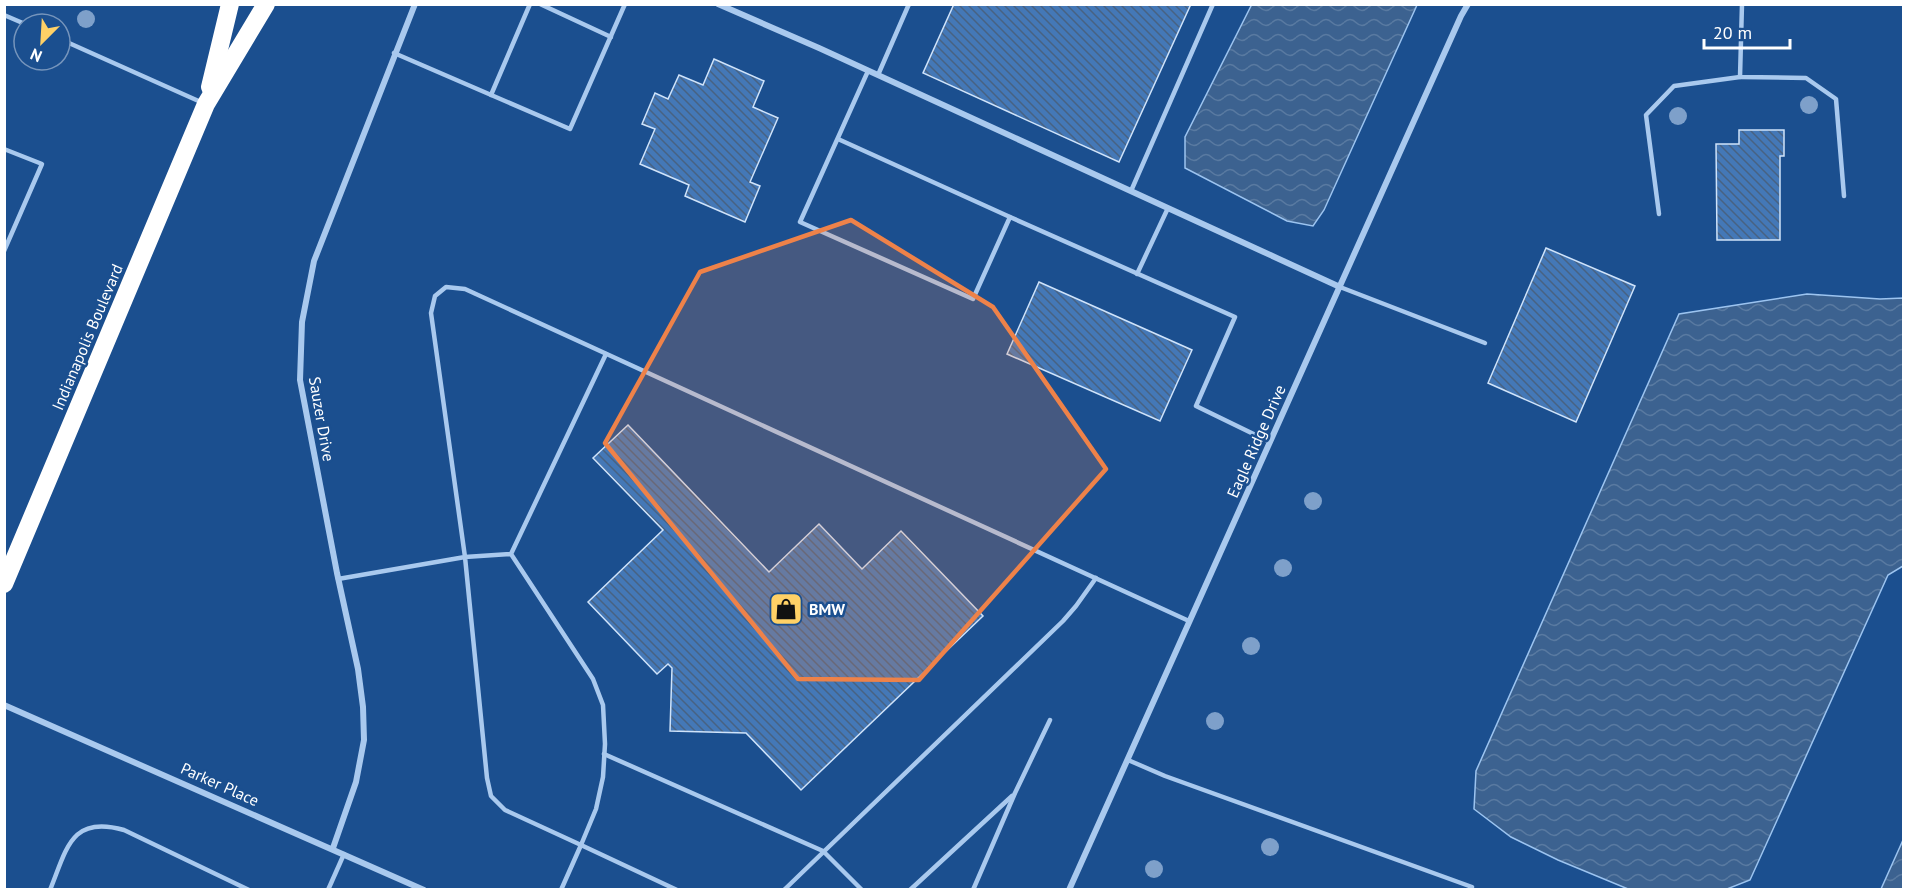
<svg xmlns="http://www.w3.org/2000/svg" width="1908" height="894" viewBox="0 0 1908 894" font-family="'PT Sans',sans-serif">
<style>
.water{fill:url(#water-waves);stroke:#9cc4f0;stroke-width:1.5}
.building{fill:url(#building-back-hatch);stroke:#cfe3fa;stroke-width:1.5}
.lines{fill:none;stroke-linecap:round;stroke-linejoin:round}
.lane{stroke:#a9c9ee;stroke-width:4.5}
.street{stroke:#a9c9ee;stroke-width:6}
.highway{stroke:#fff;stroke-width:18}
.tree{fill:#7ea0ca}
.marked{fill:#ee8249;fill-opacity:0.2;stroke:#ee8249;stroke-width:4.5;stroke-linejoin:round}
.labels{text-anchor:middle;stroke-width:5;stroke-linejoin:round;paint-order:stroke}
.street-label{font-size:16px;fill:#fff;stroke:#1b4f8f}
.poi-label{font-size:16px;font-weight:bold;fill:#fff;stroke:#1b4f8f;text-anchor:start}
</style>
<defs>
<pattern id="water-waves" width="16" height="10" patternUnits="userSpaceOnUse" patternTransform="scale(1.5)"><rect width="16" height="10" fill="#3c6290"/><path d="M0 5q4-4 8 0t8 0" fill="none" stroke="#597aa1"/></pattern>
<pattern id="building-back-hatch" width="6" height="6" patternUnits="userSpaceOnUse" patternTransform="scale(1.5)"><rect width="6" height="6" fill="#4478b7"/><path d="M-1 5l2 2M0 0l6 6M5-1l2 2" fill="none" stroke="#486282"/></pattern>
</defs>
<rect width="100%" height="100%" fill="#1b4f8f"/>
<g class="water">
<path d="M1252 4 1417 5 1324 210 1313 226 1287 221 1185 168V137Z"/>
<path d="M1807 294 1880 299 1903 298V566L1888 575 1750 880 1727 889H1628L1558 860 1511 837 1474 809 1476 771 1679 314Z"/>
<path d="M1903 840V889H1881Z"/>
</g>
<g class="building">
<path d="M954 4H1191L1119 162 923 73Z"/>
<path d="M714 59 764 81 753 107 778 118 750 182 760 186 745 222 685 196 689 185 640 164 655 129 642 124 655 93 668 99 679 75 703 85Z"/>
<path d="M1739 130H1784V156H1780V240H1717L1716 144H1739Z"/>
<path d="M1546 248 1635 286 1576 422 1488 383Z"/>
<path d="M1039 282 1192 350 1160 421 1007 354Z"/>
<path d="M628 425 769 572 819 524 862 569 901 531 983 616 801 790 746 733 670 731 672 668 668 664 657 674 588 602 663 530 593 458Z"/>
</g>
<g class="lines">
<g class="lane">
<path d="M540 4 611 37"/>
<path d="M1742 4 1740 77 1806 78 1836 99 1844 196"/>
<path d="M4 15 25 24"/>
<path d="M60 39 203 103"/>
<path d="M394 53 570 129 625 4"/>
<path d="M868 71 800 222 973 299 1010 217 1235 317 1196 406 1270 442"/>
<path d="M878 75 909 4"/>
<path d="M491 95 530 4"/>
<path d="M838 139 1010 217"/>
<path d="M4 149 42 164 4 251"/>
<path d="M1131 191 1213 4"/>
<path d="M1659 214 1646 115 1674 86 1740 77"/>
<path d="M1137 274 1168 208"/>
<path d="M1340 287 1485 343"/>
<path d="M511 554 465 557 487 778 491 796 505 810 581 845 596 809 603 777 605 744 603 705 593 679 511 554 606 354"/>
<path d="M338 579 465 557 431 313 435 296 446 287 465 289 1189 621"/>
<path d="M604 754 823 851 862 890"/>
<path d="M1128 760 1165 776 1472 887 1471 890"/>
<path d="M50 890C67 848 71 815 124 830L249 890"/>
<path d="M328 890 344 854"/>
<path d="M561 890 581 845 677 890"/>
<path d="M784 890 1063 621 1076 606 1096 578"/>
<path d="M910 890 1012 796"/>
<path d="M973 890 1015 793 1050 720"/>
</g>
<g class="street">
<path d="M718 4 819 48 1340 287"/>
<path d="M4 705 424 890"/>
<path d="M333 848 356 782 364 740 363 707 358 669 337 573 300 380 302 322 314 261 415 4"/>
<path d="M1069 890 1461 16 1468 4"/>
</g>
<g class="highway">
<path d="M210 87 230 4"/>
<path d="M4 584 206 104 266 4"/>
</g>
</g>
<g class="tree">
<circle cx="86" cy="19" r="9"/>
<circle cx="1809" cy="105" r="9"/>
<circle cx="1678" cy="116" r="9"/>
<circle cx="1313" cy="501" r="9"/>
<circle cx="1283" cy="568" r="9"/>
<circle cx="1251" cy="646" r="9"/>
<circle cx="1215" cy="721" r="9"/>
<circle cx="1270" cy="847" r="9"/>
<circle cx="1154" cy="869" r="9"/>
</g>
<path class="marked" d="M851 220 993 307 1106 469 919 680 798 679 605 443 700 272Z"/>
<defs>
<symbol id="shop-square" viewBox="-11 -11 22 22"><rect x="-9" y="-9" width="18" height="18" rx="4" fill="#ffd166" stroke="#1b4f8f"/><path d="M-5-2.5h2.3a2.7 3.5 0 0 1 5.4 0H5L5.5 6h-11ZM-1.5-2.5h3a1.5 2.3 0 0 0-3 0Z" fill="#111"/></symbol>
</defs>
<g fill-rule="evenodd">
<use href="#shop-square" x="767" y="590" width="38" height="38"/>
</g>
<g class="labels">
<g class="street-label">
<text transform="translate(87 337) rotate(-67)" y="6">Indianapolis Boulevard</text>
<text transform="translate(322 419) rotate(80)" y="6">Sauzer Drive</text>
<text transform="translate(1256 441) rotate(-66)" y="6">Eagle Ridge Drive</text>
<text transform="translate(220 784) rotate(24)" y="6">Parker Place</text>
</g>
<g class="poi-label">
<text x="809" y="615">BMW</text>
</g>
</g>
<rect width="1908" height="894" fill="none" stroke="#ffffff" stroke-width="12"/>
<g transform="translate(42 42) rotate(204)"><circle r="28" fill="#1b4f8f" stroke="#7695bc" stroke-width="1.5"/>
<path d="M0-4.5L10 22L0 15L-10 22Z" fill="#ffd166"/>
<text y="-9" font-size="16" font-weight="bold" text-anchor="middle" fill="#ffffff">N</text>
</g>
<path d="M1704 39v9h86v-9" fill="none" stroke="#ffffff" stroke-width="3"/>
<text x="1713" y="39" font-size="18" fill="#ffffff" stroke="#1b4f8f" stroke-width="4.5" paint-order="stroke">20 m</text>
</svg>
